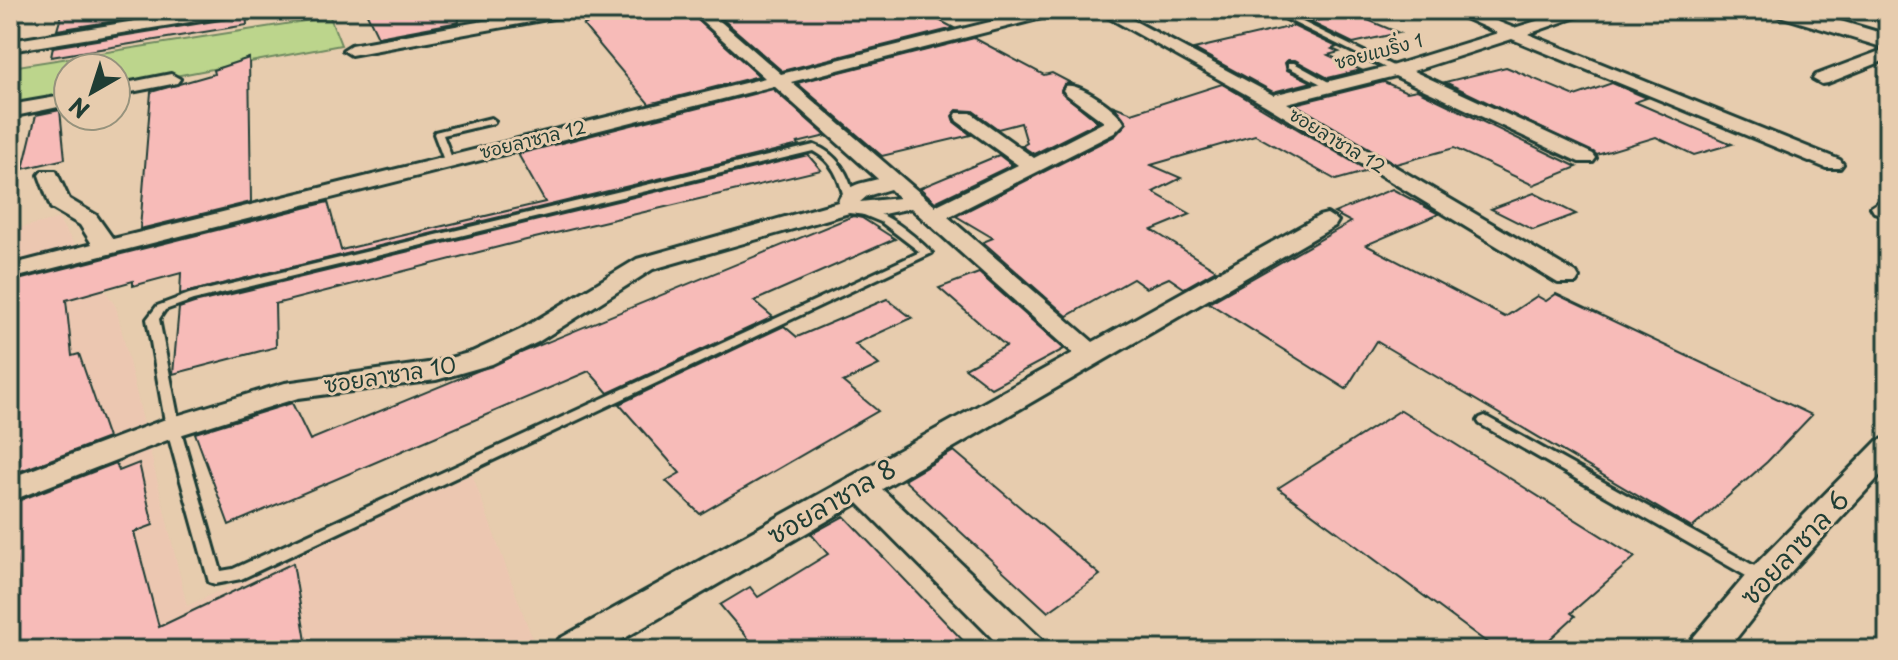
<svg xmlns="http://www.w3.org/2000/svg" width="1898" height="660" viewBox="0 0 1898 660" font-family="'Playpen Sans','Playpen Sans Thai',sans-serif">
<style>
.built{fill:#ecc7b1}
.green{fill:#bcd58c;stroke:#6e8960;stroke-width:2}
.building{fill:#f7bbb8;stroke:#1f3d34;stroke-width:2}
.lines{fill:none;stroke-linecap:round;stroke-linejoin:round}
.lane-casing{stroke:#1f3d34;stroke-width:6}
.street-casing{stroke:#1f3d34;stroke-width:6}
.secondary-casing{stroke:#1f3d34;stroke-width:6}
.lane{fill:#e7ccae;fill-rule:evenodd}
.street{fill:#e7ccae;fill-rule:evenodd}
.secondary{fill:#e7ccae;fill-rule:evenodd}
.labels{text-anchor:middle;stroke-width:6;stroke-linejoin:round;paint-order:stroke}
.far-street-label{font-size:18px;fill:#1f3d34;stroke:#e7ccae}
.street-label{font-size:22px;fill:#1f3d34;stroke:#e7ccae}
.near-street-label{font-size:26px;fill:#1f3d34;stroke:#e7ccae}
</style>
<rect width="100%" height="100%" fill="#e7ccae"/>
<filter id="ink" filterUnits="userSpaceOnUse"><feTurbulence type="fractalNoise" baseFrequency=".0125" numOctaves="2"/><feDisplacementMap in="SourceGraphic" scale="16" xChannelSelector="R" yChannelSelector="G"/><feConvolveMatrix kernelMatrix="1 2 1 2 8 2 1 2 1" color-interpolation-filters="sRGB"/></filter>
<g filter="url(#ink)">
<path class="built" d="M58 219 116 307 187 606 472 474 532 638 531 650H10V230Z"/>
<path class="green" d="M330 17 341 45 116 87V68H68V96L10 107 11 67Z"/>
<g class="building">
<path d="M63 10H185L57 30Z"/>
<path d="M244 10H246L247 25 51 57 53 47 233 18Z"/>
<path d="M365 10H458L459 22 378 37Z"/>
<path d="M580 10H687L759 76 649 104 583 25 586 24 577 14Z"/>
<path d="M712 10H920L954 28 782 71Z"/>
<path d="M1351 13 1399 33 1353 43 1310 22Z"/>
<path d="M1293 26 1337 47 1332 49 1339 52 1328 55 1361 70 1328 78 1295 60H1288L1285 63 1287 70 1312 82 1273 92 1194 49Z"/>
<path d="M974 38 1044 75 1052 73 1071 83 1064 84 1061 92 1098 122 1034 154 1022 146 1027 143 1021 123 998 129 973 111 957 110 952 116 954 122 971 135 882 156 797 83Z"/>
<path d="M249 58 251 202 140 229 151 92 214 74 213 70Z"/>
<path d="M1506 67 1575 96 1612 83 1647 98 1635 102 1732 144 1694 155 1656 137 1597 155 1445 82Z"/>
<path d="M1384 82 1407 92 1417 90 1577 167 1533 185 1454 148 1396 164 1295 104Z"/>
<path d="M1222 84 1368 171 1336 180 1255 135 1151 165 1181 178 1153 192 1191 214 1152 230 1216 270 1184 288 1169 278 1146 288 1133 279 1067 316 983 242 993 238 956 216 1115 136 1127 123 1114 106 1132 113Z"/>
<path d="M773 89 826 136 797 143 799 145 180 294 181 273 133 286V281L66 300 72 356 79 354 108 438 10 475V282L328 202 341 250 545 202 518 154Z"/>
<path d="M60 110 65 159 23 169 36 115Z"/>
<path d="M808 155 821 170 518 242 275 304 276 347 173 374 179 308 194 303Z"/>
<path d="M999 155 1012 165 935 202 920 188Z"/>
<path d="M1392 189 1439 214 1366 245 1505 317 1537 296 1546 301 1556 294 1812 415 1767 462 1692 528 1376 341 1346 389 1209 303 1351 222 1334 213Z"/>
<path d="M1534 193 1576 214 1533 230 1491 209Z"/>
<path d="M853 216 862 218 895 239 754 301 773 317 608 393 589 371 229 525 195 433 292 403 310 440Z"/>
<path d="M979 273 1064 349 991 388 965 368 1006 346 939 288Z"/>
<path d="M887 299 912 318 855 344 879 365 843 382 878 411 700 514 666 481 680 473 619 404 784 326 797 337Z"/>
<path d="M1401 410 1635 557 1571 613 1575 616 1538 650H1497L1278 488Z"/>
<path d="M954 451 1100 575 1048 612 904 480Z"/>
<path d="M116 463 119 471 139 463 153 525 134 532 159 627 293 563 306 641 289 650H10V588L18 585 10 504Z"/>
<path d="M844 516 972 650H758L720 605 750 587 758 597 828 554 811 534Z"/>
</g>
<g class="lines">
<defs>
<g id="lane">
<path d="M1268 10H1278L1401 70 1394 72Z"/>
<path d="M1288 63H1294L1336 86 1329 88 1288 67Z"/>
<path d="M491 118 495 121 494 123 443 135 453 161 451 163H445L434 134 435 132Z"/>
<path d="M814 145C837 153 850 175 854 198L853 200H845C839 179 834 162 813 151L193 300 165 310 159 319 180 427 221 571 233 569 920 252 881 222 859 213V209C883 208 916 237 932 253L241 579 215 584 209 582 166 427 147 319 157 306 189 294Z"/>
<path d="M1485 416 1767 573 1769 577 1767 581 1761 583 1755 581 1480 424 1478 421 1480 418Z"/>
</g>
<g id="street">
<path d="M204 10H241L233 15 10 51V41Z"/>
<path d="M544 10H577L569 15 351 55 343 50 351 45Z"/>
<path d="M690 10H707L781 74 1038 10H1064L1061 13 791 82 935 206 1018 165 957 121 955 117 957 113H971L1034 158 1104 122 1066 94 1063 90 1066 86C1080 83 1119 110 1124 123L1114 133 948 217 1093 342 1319 216 1327 214 1338 221 1335 226 882 489 1041 639 1046 650H1004L858 503 604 650H554L559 639 1073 353 911 208 874 216 849 213 653 269 538 342 492 364 436 380 298 398 183 434 10 501V478L163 420 285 383 435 362 472 352 520 330 637 259 838 202C843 185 863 183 878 179L774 86 10 279V265L92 244 80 225 51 208 39 175 42 171H56L69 199 96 215 113 239 765 78ZM890 189 899 198 860 202 867 196Z"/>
<path d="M1095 10H1114L1273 95 1391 66 1498 33 1447 10H1468L1514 28 1572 10H1596L1528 34 1840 160 1843 164 1840 168H1826L1512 39 1413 71 1593 154 1596 158 1593 162H1579L1395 76 1287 103 1576 273 1579 278 1576 283H1558L1265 105Z"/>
<path d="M1832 10H1857L1814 25 1806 20Z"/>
<path d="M1888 48V59L1828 83 1822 84 1813 79 1816 75Z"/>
<path d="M171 74 180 79 177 83 116 95V85Z"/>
<path d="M68 95V105L10 117V105Z"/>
<path d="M1882 200 1888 202V216L1874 212 1871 207Z"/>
<path d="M1888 438V467L1776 588 1727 650H1687L1692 639 1752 568 1877 441Z"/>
</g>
<path id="secondary" d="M1769 10H1803L1888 35V49L1773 14Z"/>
</defs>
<use href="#lane" class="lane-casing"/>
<use href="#street" class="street-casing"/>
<use href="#secondary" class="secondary-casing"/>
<use href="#lane" class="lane"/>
<use href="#street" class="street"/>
<use href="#secondary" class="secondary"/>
</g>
</g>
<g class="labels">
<g class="far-street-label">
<text transform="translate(1379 52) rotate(-15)" y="6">ซอยแบริ่ง 1</text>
<text transform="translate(533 140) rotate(-14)" y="6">ซอยลาซาล 12</text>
<text transform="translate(1337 141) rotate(31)" y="6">ซอยลาซาล 12</text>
</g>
<g class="street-label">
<text transform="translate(390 375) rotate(-9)" y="8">ซอยลาซาล 10</text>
</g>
<g class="near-street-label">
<text transform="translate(832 502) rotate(-30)" y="9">ซอยลาซาล 8</text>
<text transform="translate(1795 548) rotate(-47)" y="9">ซอยลาซาล 6</text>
</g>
</g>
<rect width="1898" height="660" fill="none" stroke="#e7ccae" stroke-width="40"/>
<rect x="20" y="20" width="1858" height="620" fill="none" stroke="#1f3d34" stroke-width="3" filter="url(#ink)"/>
<g transform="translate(92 92) rotate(219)"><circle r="38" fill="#e7ccae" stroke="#97937d" stroke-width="2"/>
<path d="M0-6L14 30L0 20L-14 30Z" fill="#1f3d34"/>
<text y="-12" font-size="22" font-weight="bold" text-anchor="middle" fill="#1f3d34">N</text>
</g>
</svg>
